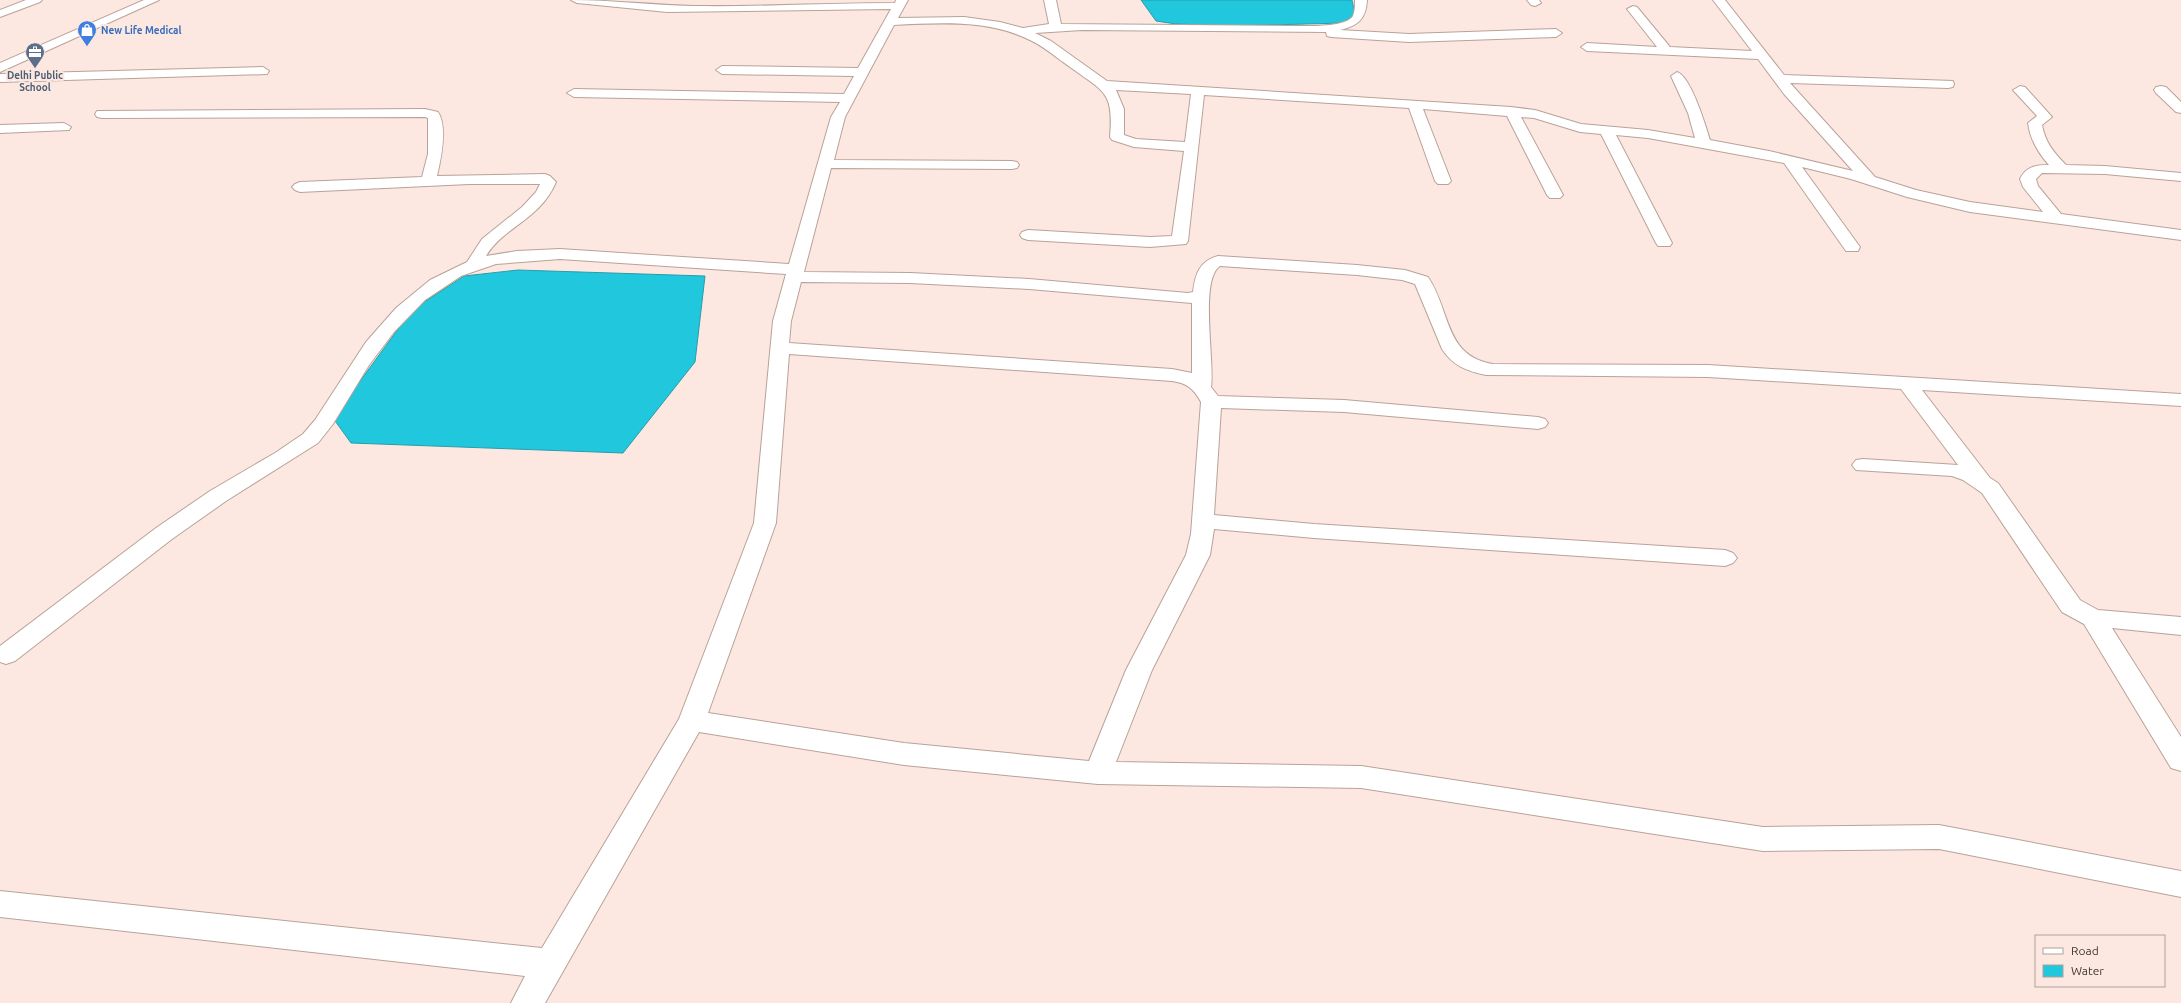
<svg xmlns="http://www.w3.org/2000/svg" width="2181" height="1003" viewBox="0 0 2181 1003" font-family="Ubuntu,sans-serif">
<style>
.water{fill:#20c7dd;stroke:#299caa}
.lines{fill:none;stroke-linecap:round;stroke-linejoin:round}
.minor-casing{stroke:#b9a298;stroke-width:2}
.primary-casing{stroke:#b9a298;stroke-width:2}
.minor{fill:#fff;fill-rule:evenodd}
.primary{fill:#fff;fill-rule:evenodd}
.labels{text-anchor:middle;stroke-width:4;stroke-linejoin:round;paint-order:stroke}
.far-shop-label{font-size:10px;font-weight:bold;fill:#366cbe;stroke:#fce8e0;text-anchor:start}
.far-service-label{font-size:10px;font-weight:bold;fill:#4e5e75;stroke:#fce8e0}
</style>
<rect width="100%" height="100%" fill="#fce8e0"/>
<g class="water">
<path d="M1141 0H1352L1355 14 1344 23 1232 26 1176 24 1156 21Z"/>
<path d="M518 270 705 276 695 362 623 453 351 443 333 418 412 310 464 276Z"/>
</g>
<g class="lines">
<defs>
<g id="minor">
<path d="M26 0H42L40 2 0 17V10Z"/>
<path d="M571 0C612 0 652 5 693 6 761 7 828 3 895 3L896 0H908L898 18 964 17 1000 22 1023 28 1049 24 1044 0H1056L1061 24 1300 26C1312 26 1346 27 1353 16 1355 11 1355 5 1355 0H1367C1366 19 1358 26 1340 30L1409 34 1556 29 1562 33 1556 37 1409 42 1331 37 1327 36 1326 32 1082 30 1035 33 1051 41 1107 81 1511 107 1535 110 1581 124 1648 130 1695 138 1688 113 1671 76 1677 72C1691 76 1706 127 1710 140L1769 151 1853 171 1784 94 1758 59 1587 51 1581 47 1587 43 1657 47 1627 9 1633 6 1637 7 1670 47 1752 51 1713 0H1725L1784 75 1953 81 1954 84 1953 87 1948 88 1790 83 1875 177 1916 190 1970 202 2043 212 2023 187 2020 179C2026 166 2037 165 2049 165 2038 153 2030 139 2028 123L2037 116 2013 90 2020 86 2025 87 2052 117 2042 125C2045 142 2054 153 2066 165L2105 166 2181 173V181L2105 174 2042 173 2036 179 2038 186 2061 214 2181 230V240L1970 212 1907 197 1851 179 1802 167 1860 247 1858 251H1846L1784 163 1648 138 1616 135 1672 243 1670 246H1658L1656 243 1601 134 1580 132 1534 118 1521 117 1563 195 1560 198H1550L1547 195 1507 116 1423 109 1451 181 1448 184H1438L1435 181 1409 108 1204 95 1188 241 1186 244 1150 247 1028 240 1022 238 1020 235 1022 232 1028 230 1150 237 1172 236 1184 151 1134 147 1112 140 1110 137C1114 91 1104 92 1070 67 1057 58 1046 48 1032 41 989 19 940 23 894 25L845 117 834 160 1012 161 1017 162 1019 165 1017 168 1012 169 831 168 804 272 910 273 1029 279 1188 293 1193 292C1195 275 1199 261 1218 256L1357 265 1405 270 1428 277C1451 311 1444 356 1493 364L1708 365 2181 394V406L1922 390 1990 478 1998 483 2080 600 2098 610 2181 617V635L2112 628 2181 737V771L2171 768 2084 624 2062 612 1982 493 1963 480 1952 476 1856 470 1852 465 1856 460 1863 459 1958 465 1901 389 1708 377 1486 375C1467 371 1453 366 1442 349L1415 284 1402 280 1357 275 1220 266C1199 280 1215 362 1211 387L1218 396 1344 400 1538 417 1545 419 1548 423 1545 427 1538 429 1344 412 1221 408 1214 515 1314 524 1725 550 1733 553 1737 558 1733 563 1725 566 1314 538 1214 529 1210 555 1152 670 1116 762 1361 766 1763 827 1939 825 2181 871V897L1939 849 1763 851 1361 788 1098 784 904 765 699 732 545 1003H511L525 976 0 917V891L542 948 679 719 754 523 773 321 786 274 560 259 496 264 461 276 425 300 394 332 369 365 333 424 318 443 226 501 172 539 15 661 6 664 0 662V646L156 528 210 491 275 453 303 434 315 420 366 342 396 308 430 280 467 262 482 239 522 207 536 192 540 184H469L300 192 295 190 292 187 295 184 300 182 422 177 428 154V118L425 117 102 118 97 117 95 114 97 111 425 109 438 112C448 127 441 159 437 176L545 174 550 176 556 182C540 220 503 227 486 256L517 251 560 249 789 264 831 117 840 102 574 97 567 93 574 89 844 94 854 76 722 74 716 70 722 66 858 68 891 9 667 12 577 3ZM1116 90 1191 94 1185 142 1136 139 1124 135V109ZM801 282 910 283 1029 289 1192 303V373L1172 369 789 343 791 321ZM789 354 1172 381C1187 383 1194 389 1201 402L1191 534 1186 555 1126 670 1089 761 904 743 708 713 776 523Z"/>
<path d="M1527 0H1539L1541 3 1535 6 1531 5Z"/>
<path d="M263 67 269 71 267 74 0 82V74Z"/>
<path d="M2161 86 2166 87 2181 102V113L2176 112 2156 93 2154 90 2156 87Z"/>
<path d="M64 123 71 127 69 130 0 133V125Z"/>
</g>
<path id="primary" d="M144 0H159L0 72V63Z"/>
</defs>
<use href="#minor" class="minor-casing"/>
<use href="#primary" class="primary-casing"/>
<use href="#minor" class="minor"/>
<use href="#primary" class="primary"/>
</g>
<defs>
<symbol id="shop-pin" viewBox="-11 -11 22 30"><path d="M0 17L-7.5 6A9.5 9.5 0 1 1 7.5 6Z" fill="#3f7fe0" stroke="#fce8e0"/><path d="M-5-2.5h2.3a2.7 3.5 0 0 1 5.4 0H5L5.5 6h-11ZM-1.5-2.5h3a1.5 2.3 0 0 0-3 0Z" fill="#fff"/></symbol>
<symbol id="office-pin" viewBox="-11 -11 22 30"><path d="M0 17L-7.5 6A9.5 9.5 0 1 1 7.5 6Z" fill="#5c6f8a" stroke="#fce8e0"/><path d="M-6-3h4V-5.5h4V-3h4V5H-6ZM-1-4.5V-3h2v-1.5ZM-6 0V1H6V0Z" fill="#fff"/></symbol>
</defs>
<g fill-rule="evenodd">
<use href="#shop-pin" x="76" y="19" width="22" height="30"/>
<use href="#office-pin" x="24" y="41" width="22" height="30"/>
</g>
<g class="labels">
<g class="far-shop-label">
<text x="101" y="34">New Life Medical</text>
</g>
<g class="far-service-label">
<text x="35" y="79">Delhi Public<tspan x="35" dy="12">School</tspan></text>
</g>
</g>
<rect x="2035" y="935" width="130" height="52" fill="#fce8e0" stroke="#b0a19a"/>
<rect x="2043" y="948" width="20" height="6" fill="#ffffff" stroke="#b0a19a"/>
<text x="2071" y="955" font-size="12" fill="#3f3632">Road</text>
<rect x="2043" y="965" width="20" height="12" fill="#20c7dd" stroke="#b0a19a"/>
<text x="2071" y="975" font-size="12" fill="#3f3632">Water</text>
</svg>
